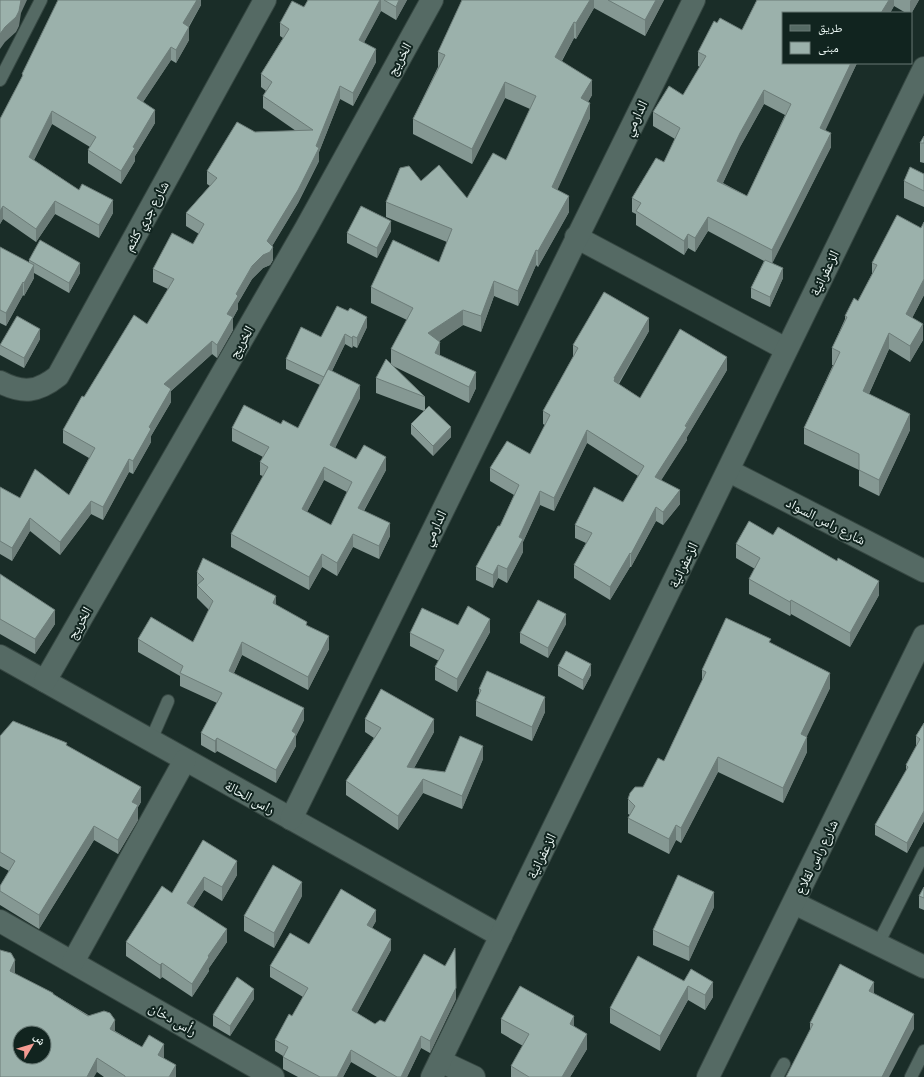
<svg xmlns="http://www.w3.org/2000/svg" width="924" height="1077" viewBox="0 0 924 1077" font-family="Signika,'Noto Naskh Arabic',sans-serif">
<style>
.lines{fill:none;stroke-linecap:round;stroke-linejoin:round}
.service-casing{stroke:#374843;stroke-width:14}
.minor-casing{stroke:#374843;stroke-width:24}
.service{stroke:#556a64;stroke-width:12}
.minor{stroke:#556a64;stroke-width:22}
.wall{fill:#859893;fill-rule:evenodd}
.shaded-wall{fill:#6c7c78}
.building{fill:#9bb1ab;stroke:#6c7c78;fill-rule:evenodd}
.labels{text-anchor:middle;stroke-width:4;stroke-linejoin:round;paint-order:stroke}
.street-label{font-size:14px;fill:#ecf8f5;stroke:#11241f}
</style>
<rect width="100%" height="100%" fill="#1a2d28"/>
<g class="lines">
<defs>
<g id="service">
<path d="M0 80 41 0"/>
<path d="M151 740 168 701"/>
<path d="M878 944 924 853"/>
<path d="M777 1077 784 1064"/>
<path d="M911 1077 924 1051"/>
</g>
<g id="minor">
<path d="M576 237 786 349"/>
<path d="M0 382C23 394 38 392 58 376L265 0"/>
<path d="M729 471 924 571"/>
<path d="M0 656 501 936"/>
<path d="M45 681 306 228 432 0"/>
<path d="M291 819 694 0"/>
<path d="M794 903 924 967"/>
<path d="M0 921 273 1077"/>
<path d="M73 962 185 760"/>
<path d="M440 1061 474 1077"/>
<path d="M432 1077 924 68"/>
<path d="M708 1077 924 636"/>
</g>
</defs>
<use href="#service" class="service-casing"/>
<use href="#minor" class="minor-casing"/>
<use href="#service" class="service"/>
<use href="#minor" class="minor"/>
</g>
<g class="wall">
<path d="M201 0V5L189 27V40L176 63 171 60 143 102 155 123 135 156V161L121 184 88 163V150L90 147 52 124 34 160 113 213 99 238 55 214 36 242 3 219 0 224V119L22 77V74Z"/>
<path d="M308 0H407L396 20 381 11 364 42 376 62 353 106 340 99 319 152V161L298 203 272 246 273 260 270 265 263 268 252 279 238 303V309L233 318V330L217 358 212 354 171 391V402L151 436V442L133 474 129 472 103 520 91 514 60 555 30 531 12 561 0 554V487L20 498 69 495 89 458 63 443V430L84 397 147 324 168 289 153 282V269L193 244 199 234 186 226V213L210 186 207 184V171L255 132 296 131 263 108V96L266 91 261 87V74L283 38 280 36V23L304 7Z"/>
<path d="M462 0H664L645 36 594 8 576 39 574 38 562 61 592 95 588 102 590 118 557 190 569 212 538 267 536 265 518 306 494 296 481 332 463 325 439 341 440 355 476 388 469 403 393 366 425 397V410L451 437 433 456 411 434V424L424 411 376 393V378L391 364V349L407 320 371 303V287L439 262 447 242 386 217V202L421 181 467 198 506 160 530 109 505 98 472 164 413 134V119L438 67V52Z"/>
<path d="M757 0H919L911 14V13H906L894 6 890 13H783L857 63 825 130 831 147 772 263 783 278 770 307 751 298V288L764 261 708 231 695 252 688 248 684 255 636 225V214L632 212V198L664 162 675 139 653 126V112L683 95 700 67 698 66V52L717 23 742 30ZM764 104 785 115 747 196 723 183 740 147Z"/>
<path d="M924 136V163L920 162V143Z"/>
<path d="M924 174V207L904 198V181Z"/>
<path d="M924 222V295L912 318 923 340 910 362 889 349 869 394 910 430 879 496 859 486V470L804 444V428L833 365H832V348L845 319V316L858 301 872 274V263L921 228Z"/>
<path d="M391 231 377 258 347 243V233Z"/>
<path d="M0 247 29 263V260L80 273 69 293 34 273V278L24 296 23 295 6 326 0 323Z"/>
<path d="M367 327 357 348 353 346 352 348 345 344 332 371 360 398 335 448 356 459 386 470 364 511 390 536 379 559 353 547 337 576 322 567 309 590 231 547V534L263 476 260 475V462L263 457 232 441V428L281 424 298 428 320 385 286 369V359L321 337ZM324 480 347 492 331 525 307 512Z"/>
<path d="M649 331 619 384 640 398 727 370 687 437V440L661 480 680 504 663 525 656 521 631 567H630L610 600 574 578V565L586 543 575 538V525L623 502 638 476 587 443 554 511 540 505 523 542V552L507 583 498 578 493 588 476 580V567L500 526 514 495 490 481V468L530 454 545 425 543 424V411L573 357V345Z"/>
<path d="M40 339 24 368 0 355V345Z"/>
<path d="M736 544 879 595 850 647 791 614 790 616 749 594V579L755 569 736 558Z"/>
<path d="M197 572 276 605 307 626 329 649 308 690 242 655 234 673 304 720 296 736V746L276 783 217 751 215 753 201 745V733L217 703 180 686V676L138 652V639L193 642 209 610 197 598Z"/>
<path d="M0 574 55 624 35 654 0 634Z"/>
<path d="M566 624 548 658 520 643V633Z"/>
<path d="M458 625 490 632 457 692 435 680V667L439 661 410 646V633Z"/>
<path d="M771 643 830 688 806 737 807 752 783 803 718 772 681 843 676 840 669 854 628 833V818L630 815 628 814V799L643 787 664 761 702 681V670Z"/>
<path d="M558 666 591 675 583 690 558 676Z"/>
<path d="M479 689 545 712 532 741 476 716V701L479 695Z"/>
<path d="M365 719 434 732 414 768 445 772 483 759 462 809 423 793 398 830 346 795V781L374 738 365 732Z"/>
<path d="M924 723V821L907 853 875 835V825L906 771V765L916 747V736Z"/>
<path d="M0 736 67 746 141 802 138 807V820L118 854 94 840 39 929 0 905V886L9 871 0 866Z"/>
<path d="M203 840 237 875 222 901 204 890 193 907 227 942 209 968V971L192 997 162 977 160 979 126 956V942L172 893Z"/>
<path d="M924 887V910L919 908V896Z"/>
<path d="M302 896 274 948 244 931V916Z"/>
<path d="M714 907 689 961 653 945V930Z"/>
<path d="M376 921 372 928 391 950 357 1013 375 1024 385 1022 456 999 430 1053 421 1048 407 1077H377L351 1062 343 1077H298L283 1069V1056L275 1051V1040L292 1016 303 997 270 977V966L309 944Z"/>
<path d="M15 974 53 994 142 1047 164 1058 176 1077H104L97 1072Z"/>
<path d="M684 981 713 997 705 1010 688 1000 660 1051 610 1023V1008Z"/>
<path d="M874 994 914 1029H810V1023Z"/>
<path d="M254 999 230 1036 213 1026V1015Z"/>
<path d="M501 1019 574 1026 587 1049 570 1077H511V1066L523 1046 501 1033Z"/>
</g>
<g class="shaded-wall">
<path d="M21 0H27L21 13 19 26 16 32 5 42 0 49V34Z"/>
<path d="M197 0H201V5L183 36V23Z"/>
<path d="M380 0H381V11L359 52V40Z"/>
<path d="M399 0H407L396 20V7Z"/>
<path d="M590 0H594V8L576 39V23Z"/>
<path d="M656 0H664L645 36V20Z"/>
<path d="M889 0H894V6L890 13H881Z"/>
<path d="M911 0H919L911 14V13H910V1Z"/>
<path d="M574 22V38L555 73V57Z"/>
<path d="M189 27V40L176 63V50Z"/>
<path d="M171 47V60L137 111V98Z"/>
<path d="M376 49V62L353 106V93Z"/>
<path d="M851 63H857L820 142V128Z"/>
<path d="M592 80V95L581 114V98Z"/>
<path d="M505 82V98L472 164V149Z"/>
<path d="M340 86V99L319 152V161L298 203 268 253 273 247V260L270 265 263 268 252 279 238 303V309L233 318V330L217 358V345L227 314 236 294 267 241 316 146Z"/>
<path d="M764 90V104L740 147 717 195V181L740 133Z"/>
<path d="M590 103V118L552 202V187Z"/>
<path d="M155 110V123L135 156V161L121 184V171L133 147Z"/>
<path d="M52 111V124L29 170V157Z"/>
<path d="M831 133V147L772 264V250Z"/>
<path d="M569 196V212L538 267V251Z"/>
<path d="M113 200V213L99 238V225Z"/>
<path d="M55 201V214L36 242V229Z"/>
<path d="M3 206V219L0 224V211Z"/>
<path d="M708 217V231L695 252V238Z"/>
<path d="M391 221V231L377 258V248Z"/>
<path d="M688 234V248L684 255V241Z"/>
<path d="M536 250V265L518 306V291Z"/>
<path d="M80 263V273L69 293V283Z"/>
<path d="M34 265V278L24 296V283Z"/>
<path d="M783 268V278L770 307V297Z"/>
<path d="M924 279V295L906 330V314Z"/>
<path d="M494 281V296L481 332V316Z"/>
<path d="M23 282V295L6 326V313Z"/>
<path d="M463 310V325L428 349V333Z"/>
<path d="M367 317V327L357 348V338Z"/>
<path d="M649 318V331L615 389 614 381V378Z"/>
<path d="M923 324V340L910 362V346Z"/>
<path d="M40 329V339L24 368V358Z"/>
<path d="M889 333V349L863 407V391Z"/>
<path d="M345 334V344L324 387V377Z"/>
<path d="M353 336V346L352 348V338Z"/>
<path d="M212 341V354L171 391V402L151 436V442L133 474V461L149 427 164 384Z"/>
<path d="M440 342V358L435 353Z"/>
<path d="M727 357V370L687 437V440L655 490V477Z"/>
<path d="M476 372V388L469 403V387Z"/>
<path d="M360 385V398L330 458V445Z"/>
<path d="M910 414V430L879 496V480Z"/>
<path d="M451 427V437L433 456V446Z"/>
<path d="M587 430V443L554 511V498Z"/>
<path d="M386 457V470L358 521V508Z"/>
<path d="M129 459V472L103 520V507Z"/>
<path d="M324 467V480L302 521V509Z"/>
<path d="M680 490V504L663 525V512Z"/>
<path d="M540 491V505L523 542V552L507 583V569L519 537Z"/>
<path d="M91 501V514L60 555V542Z"/>
<path d="M656 507V521L631 567V554Z"/>
<path d="M30 518V531L12 561V548Z"/>
<path d="M390 523V536L379 559V546Z"/>
<path d="M353 534V547L337 576V563Z"/>
<path d="M630 553V567L610 600V587Z"/>
<path d="M322 554V567L309 590V577Z"/>
<path d="M498 565V578L493 588V575Z"/>
<path d="M879 581V595L850 647V633Z"/>
<path d="M276 596V609L273 603Z"/>
<path d="M791 600V614L790 616V602Z"/>
<path d="M55 610V624L35 654V639Z"/>
<path d="M566 614V624L548 658V648Z"/>
<path d="M490 619V632L457 692V679Z"/>
<path d="M329 636V649L308 690V677Z"/>
<path d="M242 642V655L229 683V671Z"/>
<path d="M591 664V675L583 690V680Z"/>
<path d="M830 673V688L801 749V734Z"/>
<path d="M545 697V712L532 741V727Z"/>
<path d="M304 708V720L296 736V746L276 783V770L292 731Z"/>
<path d="M434 719V732L407 781V767Z"/>
<path d="M807 737V752L783 803V788Z"/>
<path d="M217 738V751L215 753V741Z"/>
<path d="M483 746V759L462 809V796Z"/>
<path d="M718 757V772L681 843V828Z"/>
<path d="M423 779V793L398 830V816Z"/>
<path d="M141 787V802L138 807V820L118 854V840L132 802Z"/>
<path d="M924 811V821L907 853V843Z"/>
<path d="M676 825V840L669 854V839Z"/>
<path d="M94 826V840L39 929V915Z"/>
<path d="M237 861V875L222 901V887Z"/>
<path d="M204 877V890L187 917V903Z"/>
<path d="M302 882V896L274 948V933Z"/>
<path d="M714 892V907L689 961V947Z"/>
<path d="M376 910V921L367 937V925Z"/>
<path d="M227 929V942L209 968V971L192 997V984L208 956Z"/>
<path d="M391 939V950L352 1022V1010Z"/>
<path d="M15 960V975L10 971Z"/>
<path d="M162 963V977L160 979V965Z"/>
<path d="M713 982V997L705 1010V995Z"/>
<path d="M874 982V996L869 991Z"/>
<path d="M688 986V1000L660 1051V1036Z"/>
<path d="M456 988V999L430 1053V1041Z"/>
<path d="M254 989V999L230 1036V1026Z"/>
<path d="M914 1014V1029L889 1077H882Z"/>
<path d="M574 1016V1031L570 1024Z"/>
<path d="M115 1020V1035L110 1029Z"/>
<path d="M587 1034V1049L570 1077H562Z"/>
<path d="M421 1036V1048L407 1077H401Z"/>
<path d="M164 1044V1059L158 1055Z"/>
<path d="M351 1050V1062L343 1077H337Z"/>
<path d="M97 1058V1072L94 1077H87Z"/>
<path d="M176 1065V1077H169Z"/>
</g>
<g class="building">
<path d="M0 0H21L19 11 16 17 5 27 0 34Z"/>
<path d="M58 0H197L183 23 189 27 176 50 171 47 137 98 155 110 133 147 135 148 121 171 88 150 96 137 52 111 29 157 79 190 82 184 113 200 99 225 55 201 36 229 3 206 0 211V119L23 75 22 74Z"/>
<path d="M308 0H380L359 40 376 49 353 93 340 86 316 146 319 148 298 190 267 241 273 247 270 252 263 255 252 266 236 294 238 296 227 314 233 317 217 345 212 341 164 384 171 389 149 427 151 429 133 461 129 459 103 507 91 501 60 542 30 518 12 548 0 541V487L20 498 35 469 69 495 95 448 63 430 82 396 84 397 134 315 147 324 174 279 153 269 172 233 193 244 204 224 186 213 217 178 207 171 237 122 255 132 313 130 263 96 272 82 261 74 289 29 280 23 292 1 304 7Z"/>
<path d="M384 0H399L396 7Z"/>
<path d="M462 0H590L576 23 574 22 555 57 592 80 581 98 590 103 552 187 569 196 538 251 536 250 518 291 494 281 481 316 463 310 428 333 440 342 435 353 476 372 469 387 391 349 413 308 371 287 393 240 439 262 452 229 386 202 400 168 409 166 421 181 439 165 467 198 493 153 506 160 536 96 505 82 472 149 413 119 445 55 438 52Z"/>
<path d="M608 0H656L645 20Z"/>
<path d="M757 0H889L881 13H783V63H851L820 128 831 133 772 250 708 217 695 238 688 234 684 241 636 211 641 203 632 198 656 158 664 162 680 128 653 112 669 86 683 95 706 56 698 52 714 21 717 23 720 18 742 30ZM764 90 791 104 747 196 717 181 740 133Z"/>
<path d="M924 136V143H920Z"/>
<path d="M910 167 924 174V191L904 181Z"/>
<path d="M361 206 391 221 377 248 347 233Z"/>
<path d="M897 215 921 228 924 222V279L906 314 923 324 910 346 889 333 863 391 910 414 879 480 859 470V454L804 428 840 352 832 348 847 317 845 316 854 298 858 301 877 265 872 263Z"/>
<path d="M40 240 80 263 69 283 29 260Z"/>
<path d="M0 247 34 265 24 283 23 282 6 313 0 310Z"/>
<path d="M765 260 783 268 770 297 751 288Z"/>
<path d="M604 292 649 318 614 378H615L614 381 640 398 680 329 727 357 685 426 687 427 655 477 680 490 663 512 656 507 631 554 630 553 610 587 574 565 592 533 575 525 594 487 623 502 644 466 587 430 554 498 540 491 519 537 523 539 507 569 498 565 493 575 476 567 498 526H500L519 485 490 468 507 441 530 454 550 415 543 411 578 348 573 345Z"/>
<path d="M337 306 348 311 350 308 367 317 357 338 353 336 352 338 345 334 324 377 286 359 301 327 321 337Z"/>
<path d="M17 316 40 329 24 358 0 345Z"/>
<path d="M386 359 425 397 376 378Z"/>
<path d="M328 369 360 385 330 445 356 459 364 445 386 457 358 508 390 523 379 546 353 534 337 563 322 554 309 577 231 534 268 467 260 462 269 447 232 428 244 405 281 424 283 420 298 428ZM324 467 352 482 331 525 302 509Z"/>
<path d="M429 406 451 427 433 446 411 424Z"/>
<path d="M749 521 773 535 778 527 837 561 838 558 879 581 850 633 791 600 790 602 749 579 760 558 736 544Z"/>
<path d="M203 558 276 596 273 603 307 622 306 625 329 636 308 677 242 642 229 671 304 708 292 731 296 734 276 770 217 738 215 741 201 733 222 693 180 673 183 666 138 639 151 617 193 642 213 601 197 585 204 579 197 572Z"/>
<path d="M0 574 55 610 35 639 0 619Z"/>
<path d="M538 600 566 614 548 648 520 633Z"/>
<path d="M468 606 490 619 457 679 435 667 444 650 410 633 422 608 458 625Z"/>
<path d="M726 618 771 639 769 642 830 673 801 734 807 737 783 788 718 757 681 828 676 825 669 839 628 818 635 806 628 799 630 793 635 787H643L658 758 664 761 706 672 702 670Z"/>
<path d="M566 651 591 664 583 680 558 666Z"/>
<path d="M487 671 545 697 532 727 476 701 481 690 479 689Z"/>
<path d="M381 689 434 719 407 767 445 772 460 736 483 746 462 796 423 779 398 816 346 781 381 728 365 719Z"/>
<path d="M13 721 67 743 66 745 141 787 132 802 138 805 118 840 94 826 39 915 0 891V886L15 861 0 852V736Z"/>
<path d="M924 723V811L907 843 875 825 908 767 906 765 920 739 916 736Z"/>
<path d="M203 840 237 861 222 887 204 877 187 903 227 929 208 956 209 957 192 984 162 963 160 965 126 942 162 886 172 893Z"/>
<path d="M273 865 302 882 274 933 244 916Z"/>
<path d="M678 875 714 892 689 947 653 930Z"/>
<path d="M924 887V898L919 896Z"/>
<path d="M341 889 376 910 367 925 391 939 352 1010 375 1024 380 1020 385 1022 424 954 445 966 455 948 456 988 430 1041 421 1036 401 1077H397L351 1050 337 1077H320L283 1057 288 1047 275 1040 289 1014 292 1016 308 988 270 966 290 933 309 944Z"/>
<path d="M0 950 11 953 15 960 10 971 53 993V994L88 1016 104 1011 110 1013 115 1020 110 1029 142 1047 149 1035 164 1044 158 1055 176 1065 169 1077H125V1076L97 1058 87 1077H0ZM20 1033H44V1057H20Z"/>
<path d="M638 956 684 981 691 969 713 982 705 995 688 986 660 1036 610 1008Z"/>
<path d="M840 964 874 982 869 991 914 1014 882 1077H786L813 1024 810 1023Z"/>
<path d="M237 977 254 989 230 1026 213 1015Z"/>
<path d="M520 986 574 1016 570 1024 587 1034 562 1077H529L511 1066 529 1034 501 1019Z"/>
</g>
<g class="labels">
<g class="street-label">
<text transform="translate(399 59) rotate(-61)" y="5">الخريج</text>
<text transform="translate(635 118) rotate(-64)" y="5">الدارمي</text>
<text transform="translate(146 216) rotate(-61)" y="5">شارع جري كلثم</text>
<text transform="translate(824 273) rotate(-64)" y="5">الزعفرانية</text>
<text transform="translate(241 342) rotate(-60)" y="5">الخريج</text>
<text transform="translate(826 521) rotate(27)" y="5">شارع راس السواد</text>
<text transform="translate(434 528) rotate(-64)" y="5">الدارمي</text>
<text transform="translate(683 565) rotate(-64)" y="5">الزعفرانية</text>
<text transform="translate(79 623) rotate(-60)" y="5">الخريج</text>
<text transform="translate(250 797) rotate(29)" y="5">راس الحالة</text>
<text transform="translate(541 856) rotate(-64)" y="5">الزعفرانية</text>
<text transform="translate(816 857) rotate(-64)" y="5">شارع راس لقلاع</text>
<text transform="translate(173 1019) rotate(30)" y="5">رأس دخان</text>
</g>
</g>
<rect x="782" y="12" width="130" height="52" fill="#11241f" stroke="#697975"/>
<rect x="790" y="25" width="20" height="6" fill="#556a64" stroke="#697975"/>
<text x="818" y="32" font-size="12" fill="#ecf8f5">طريق</text>
<rect x="790" y="42" width="20" height="12" fill="#9bb1ab" stroke="#697975"/>
<text x="818" y="52" font-size="12" fill="#ecf8f5">مبنى</text>
<g transform="translate(32 1045) rotate(52)"><circle r="19" fill="#11241f" stroke="#697975"/>
<path d="M0-3L7 15L0 10L-7 15Z" fill="#f59c93"/>
<text y="-6" font-size="11" font-weight="bold" text-anchor="middle" fill="#ecf8f5">ش</text>
</g>
</svg>
